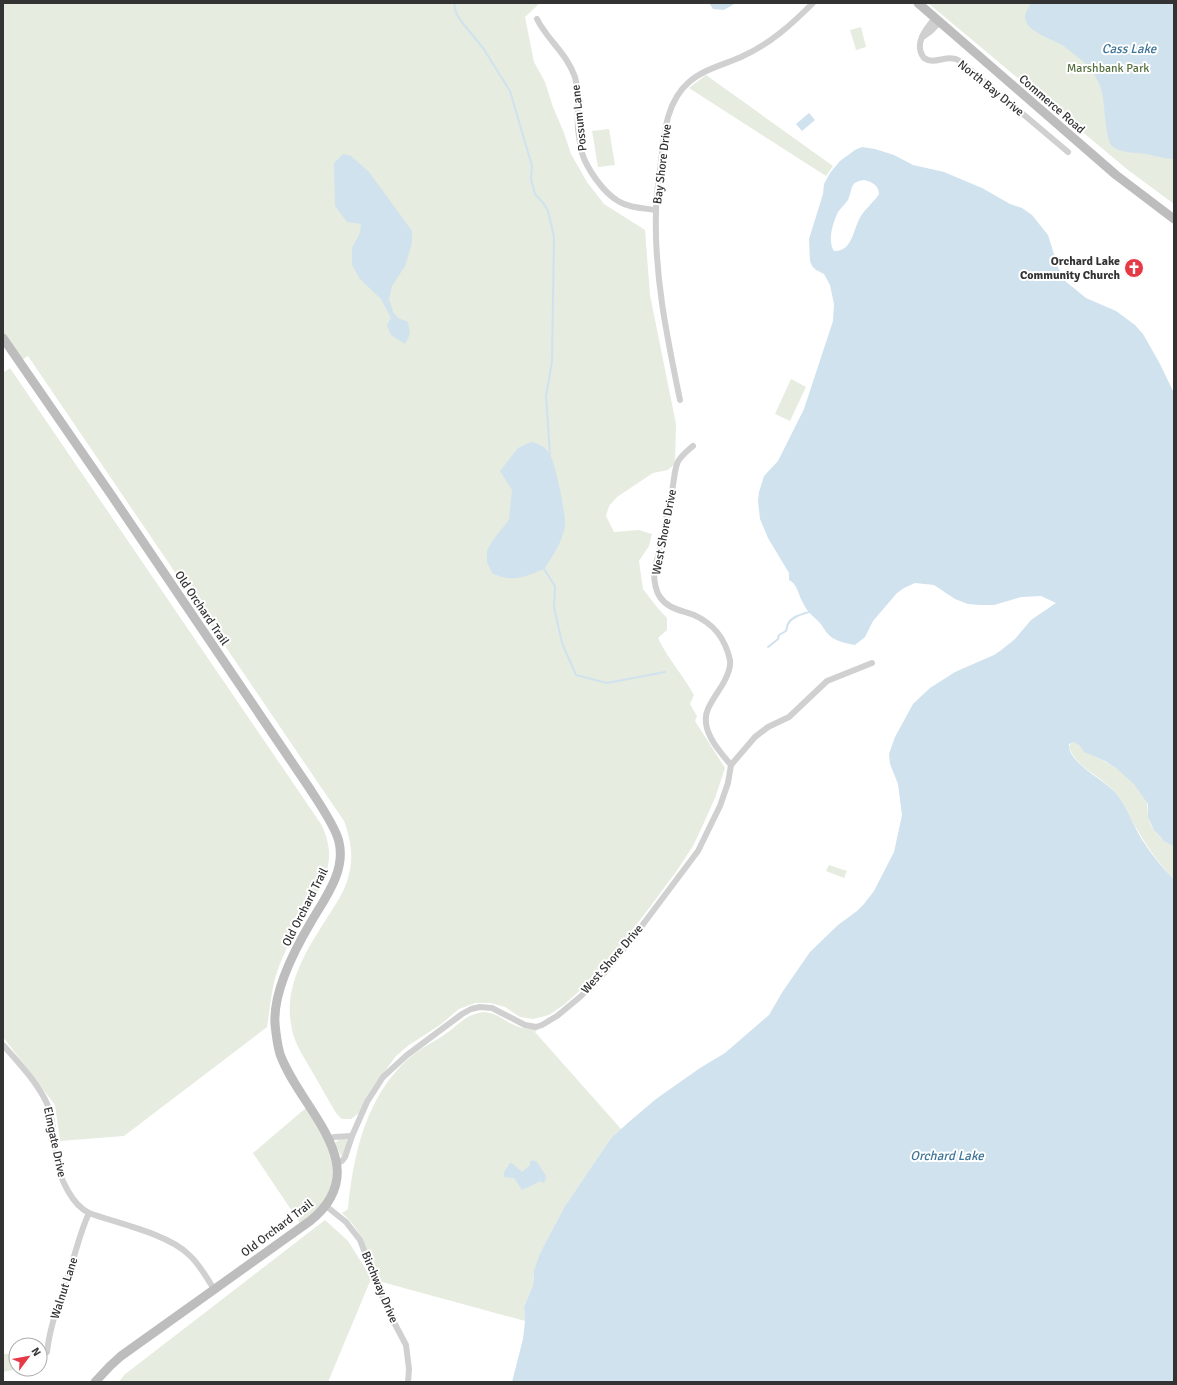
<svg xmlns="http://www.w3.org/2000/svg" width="1177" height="1385" viewBox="0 0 1177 1385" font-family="Signika,sans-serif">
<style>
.green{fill:#e6ecdf}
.water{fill:#cfe2ee;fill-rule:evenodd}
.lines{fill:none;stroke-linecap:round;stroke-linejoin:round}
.stream{stroke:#cfe2ee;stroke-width:2}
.street{stroke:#d0d0d0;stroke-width:6}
.secondary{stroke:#bdbdbd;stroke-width:9}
.labels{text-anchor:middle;stroke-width:4;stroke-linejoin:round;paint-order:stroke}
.park-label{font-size:12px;fill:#56703f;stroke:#fff}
.street-label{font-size:12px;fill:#333;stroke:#fff}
.poi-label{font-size:12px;font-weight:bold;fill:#333;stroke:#fff;text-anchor:end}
.water-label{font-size:13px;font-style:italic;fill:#3f7597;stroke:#fff}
</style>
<rect width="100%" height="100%" fill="#fff"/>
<g class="green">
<path d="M3 3H540L525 17 534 62 545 82 553 107 564 133 571 154 587 182 604 204 645 230 650 295 676 424 675 464 668 470 653 473 617 497 609 506 606 516 614 532 639 530 652 534 649 546 639 561 643 589 656 606 667 618V630L658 638C668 659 683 675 694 695L690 704 697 716 695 721 725 768 715 798 702 827 693 846 678 869 650 907 616 951 590 981 565 1004 549 1015 533 1019 520 1017 505 1007 490 1003H475L459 1009 440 1025 409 1045 396 1056 373 1087 359 1113 351 1119H342L336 1113C327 1098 319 1083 310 1068 302 1054 293 1041 291 1024 284 985 307 949 327 918 335 905 344 893 348 878 354 859 351 839 344 821L28 356 19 362 3 338Z"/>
<path d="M928 3H1174V204L1128 170Z"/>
<path d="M861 27 866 47 856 50 850 30Z"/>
<path d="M706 75 833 166 826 176 689 88Z"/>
<path d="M609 129 615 165 598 167 592 131Z"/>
<path d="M10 368 321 824C339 860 324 881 306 912 295 931 284 952 277 972 271 990 270 1009 267 1027L124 1136 60 1141 55 1105 3 1037V373Z"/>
<path d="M791 379 806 387 790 421 775 414Z"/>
<path d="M1071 742C1079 741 1081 750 1087 753 1093 756 1099 758 1104 761 1121 769 1140 786 1147 803 1148 807 1147 811 1148 815 1150 829 1162 841 1174 847V879C1157 862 1144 842 1132 821 1127 812 1122 800 1115 792 1101 776 1076 768 1069 747Z"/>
<path d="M829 865 847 871 844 878 826 871Z"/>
<path d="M483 1012C500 1013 504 1022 519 1027 525 1029 532 1029 538 1029L535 1032 621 1129 611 1138 565 1206 541 1251 533 1277V1285L524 1307 525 1321 371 1279 328 1382H119L124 1375 325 1220 348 1241 370 1276 369 1273 370 1270C364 1245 363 1232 342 1213L348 1209C353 1155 366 1097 408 1059 419 1049 432 1043 444 1035 459 1025 464 1015 483 1012Z"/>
<path d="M307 1107 334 1154 330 1201 300 1223 253 1153Z"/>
<path d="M345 1139 348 1141 343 1155 341 1156 335 1143 339 1140Z"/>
<path d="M3 1354H16V1369H17L3 1372Z"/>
</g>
<g class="water">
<path d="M709 3H736L724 10 713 9Z"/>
<path d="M1031 3H1174V159C1165 159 1156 156 1147 154 1136 152 1121 154 1112 146 1105 139 1105 104 1102 93 1100 82 1093 72 1086 64 1079 57 1070 51 1062 45 1052 39 1025 31 1025 17 1025 12 1029 7 1031 3Z"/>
<path d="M809 113 815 120 802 131 796 124Z"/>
<path d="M862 147 875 149 894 155 913 165 944 172 982 188 1010 204 1022 208 1032 215 1048 235 1058 267 1064 280 1086 298 1116 311 1135 325 1143 334 1160 364 1174 393V847L1164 841 1154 830 1148 817V804L1134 784 1116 768 1105 761 1084 752 1079 745 1073 742 1069 744C1067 762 1104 780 1115 792 1126 805 1132 823 1141 838 1150 852 1161 867 1174 879V1382H512L523 1339 525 1321 524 1307 533 1285 534 1270 541 1251 565 1206 611 1138 630 1121 656 1099 700 1068 725 1053 769 1015 783 991 810 952 838 925 857 911 864 904 874 891 894 852 902 815 898 784 890 764 889 754 895 737 913 704 930 688 955 672 994 655 1000 651 1015 639 1031 620 1056 603 1041 596 1021 597 994 605H981L968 604 955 599 934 585 915 583 904 588 897 593 873 621 865 637 855 645C845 643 833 641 827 633 824 629 822 625 819 622 812 615 807 612 802 601 798 593 797 584 789 580V573L768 538 760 519 758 501 759 492 764 476 778 461 804 409 833 321 834 304 830 285 824 274 816 270 812 266 810 261 809 239 823 194 824 184 830 173 840 161 855 150ZM864 180C872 182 879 185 879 194 874 202 866 208 861 216 853 228 853 252 834 251 827 240 833 223 838 212 841 208 845 204 848 200 853 189 849 182 864 180Z"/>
<path d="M343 154 351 156 369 172 412 231V243L405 266 392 286 389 299 393 312 398 318 408 322 410 334 405 344 391 335 387 325 391 318 381 299 360 279 352 265V248L360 233 361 224 347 222 335 206 334 163Z"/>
<path d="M531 442C539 444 544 446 549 453 555 460 566 515 565 525 563 541 553 556 544 569 525 577 512 583 492 573L487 562V551L493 540 509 520 512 490 500 471 518 448Z"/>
<path d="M532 1160 537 1162 546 1176 545 1182 543 1183 541 1181 522 1190 514 1178 504 1177V1172L510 1163H512L522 1172 530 1165V1162Z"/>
</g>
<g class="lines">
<g class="stream">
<path d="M454 3 456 13 461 21 483 48 510 91 532 166 531 179 535 194 544 204 548 211 554 237 552 362 546 396 550 454"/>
<path d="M544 569 555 586 554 607 562 643 576 675 607 683 665 672"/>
<path d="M768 647 778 639 779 635 786 631C787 629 787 626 788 624 791 617 802 614 809 612"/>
</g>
<g class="street">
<path d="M935 18C926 29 913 44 924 58 935 66 947 53 960 61L1068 152"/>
<path d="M537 19C548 41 566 52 575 77 580 96 577 110 578 129 579 136 580 145 582 153 587 169 603 192 618 201 629 208 643 208 656 210"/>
<path d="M924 36 931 31 940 22"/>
<path d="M680 400C667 337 654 275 656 211 656 195 659 178 661 162 664 134 666 102 689 82 704 69 723 65 741 57 770 44 791 25 813 3"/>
<path d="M693 446C687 451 679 457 677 464 674 473 674 482 672 491 667 513 664 535 658 556 657 561 655 566 654 571 654 579 655 590 660 597 668 609 681 610 694 615 714 624 725 638 730 660 731 667 728 674 725 680 720 690 712 699 708 709 699 729 719 751 731 765"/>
<path d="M3 1045C18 1062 39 1084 48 1106 55 1124 53 1144 57 1163 59 1173 63 1182 68 1191 73 1200 79 1208 89 1213 116 1223 168 1234 188 1254 199 1263 206 1277 214 1289"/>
<path d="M328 1139 334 1137 352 1136"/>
<path d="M337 1163 342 1161 345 1157 352 1136 367 1102 383 1077 407 1055 462 1014 471 1009 480 1007 492 1008 525 1025 536 1027 542 1025 557 1016 580 997 604 973 635 935 698 851 720 806 728 783 731 765 755 737 768 727 789 717 827 681 872 663"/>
<path d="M326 1206 346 1222 360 1240 388 1311 406 1345 409 1369 408 1382"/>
<path d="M47 1352C50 1324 61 1298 69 1272 76 1252 80 1232 89 1213"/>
</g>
<g class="secondary">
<path d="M918 3 1116 175 1174 219"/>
<path d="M3 338 112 496 308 786C317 800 336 827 339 842 346 871 325 898 311 922 295 949 273 992 275 1024 276 1034 277 1044 280 1054 300 1110 378 1166 310 1221L121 1356 110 1366 95 1382"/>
</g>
</g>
<defs>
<symbol id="church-disc" viewBox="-11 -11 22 22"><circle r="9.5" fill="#e63946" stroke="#fff"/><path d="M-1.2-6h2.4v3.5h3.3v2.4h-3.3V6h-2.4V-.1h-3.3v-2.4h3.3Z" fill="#fff"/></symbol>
</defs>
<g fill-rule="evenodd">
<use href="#church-disc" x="1123" y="257" width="22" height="22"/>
</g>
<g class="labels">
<g class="park-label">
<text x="1108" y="72">Marshbank Park</text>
</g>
<g class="street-label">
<text transform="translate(991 88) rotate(39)" y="4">North Bay Drive</text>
<text transform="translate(1052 104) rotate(41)" y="4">Commerce Road</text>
<text transform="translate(579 118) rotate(-96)" y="4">Possum Lane</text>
<text transform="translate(662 164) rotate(-83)" y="4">Bay Shore Drive</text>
<text transform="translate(664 532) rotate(-79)" y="4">West Shore Drive</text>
<text transform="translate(202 608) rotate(56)" y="4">Old Orchard Trail</text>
<text transform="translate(305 907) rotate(-63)" y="4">Old Orchard Trail</text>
<text transform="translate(612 959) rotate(-49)" y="4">West Shore Drive</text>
<text transform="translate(55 1142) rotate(78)" y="4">Elmgate Drive</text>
<text transform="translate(277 1228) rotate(-37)" y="4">Old Orchard Trail</text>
<text transform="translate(380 1287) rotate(67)" y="4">Birchway Drive</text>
<text transform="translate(64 1288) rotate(-72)" y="4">Walnut Lane</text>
</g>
<g class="poi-label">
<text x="1120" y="265">Orchard Lake<tspan x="1120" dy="14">Community Church</tspan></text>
</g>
<g class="water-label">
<text x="1129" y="53">Cass Lake</text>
<text x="947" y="1160">Orchard Lake</text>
</g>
</g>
<rect width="1177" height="1385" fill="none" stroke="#333333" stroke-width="8"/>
<g transform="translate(28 1357) rotate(58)"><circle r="19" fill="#ffffff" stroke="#adadad"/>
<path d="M0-3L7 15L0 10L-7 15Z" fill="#e63946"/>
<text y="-6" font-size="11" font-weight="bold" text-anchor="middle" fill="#333333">N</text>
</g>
</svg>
